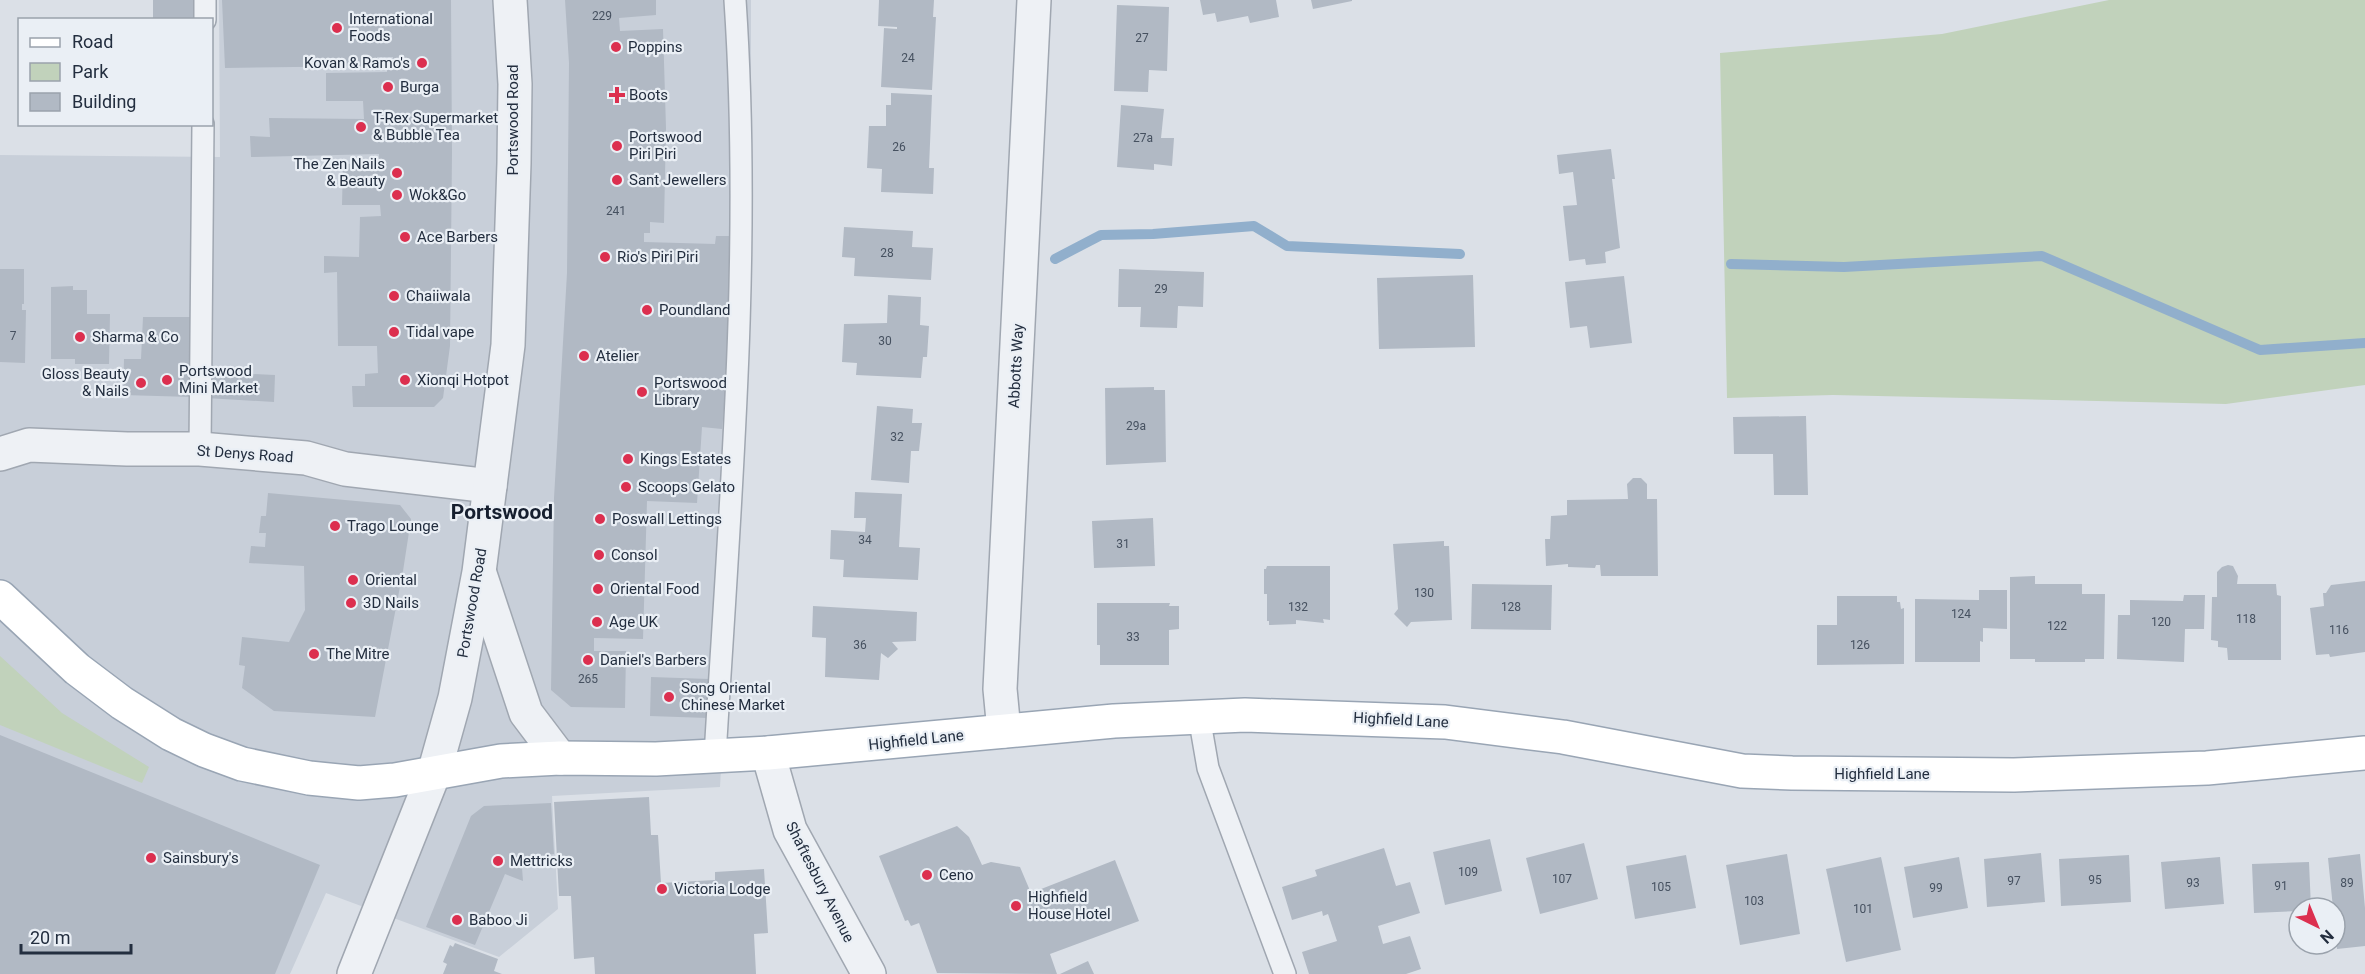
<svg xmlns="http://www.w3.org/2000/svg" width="2365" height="974" viewBox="0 0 2365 974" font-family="Roboto,sans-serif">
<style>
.built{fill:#c8cfd9}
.green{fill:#c1d2bb}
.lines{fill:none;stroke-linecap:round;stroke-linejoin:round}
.stream{stroke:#91afcc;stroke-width:10}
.building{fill:#b1b9c4}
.service-casing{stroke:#a0a7b1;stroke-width:24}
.minor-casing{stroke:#a0a7b1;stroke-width:36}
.tertiary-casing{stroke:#a0a7b1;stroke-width:36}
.primary-casing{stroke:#99a5b4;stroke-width:36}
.service{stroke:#eef1f5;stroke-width:21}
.minor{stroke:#eef1f5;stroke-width:33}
.tertiary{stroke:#eef1f5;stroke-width:33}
.primary{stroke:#fff;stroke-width:33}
.poi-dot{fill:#dc2f4f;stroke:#eaeff5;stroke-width:2}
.labels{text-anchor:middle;stroke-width:4.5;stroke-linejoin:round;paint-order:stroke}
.number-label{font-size:12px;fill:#465160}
.poi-label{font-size:15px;fill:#232e3f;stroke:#eaeff5;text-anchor:start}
.street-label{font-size:15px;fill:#232e3f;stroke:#eaeff5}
.district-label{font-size:21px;font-weight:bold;fill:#161f2f;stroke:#eaeff5}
</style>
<rect width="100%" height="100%" fill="#dbe0e7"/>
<path class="built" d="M219 0H751V175L745 355 720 787 552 796 558 909 499 957 326 893 290 974H0V155L220 157Z"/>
<g class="green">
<path d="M2109 0H2365V385L2226 404 1833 395 1727 398 1720 53 1942 34Z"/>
<path d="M0 656 62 713 149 767 142 783 0 725Z"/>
</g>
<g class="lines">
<g class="stream">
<path d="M1055 259 1101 235 1153 234 1254 226 1287 246 1460 254"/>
<path d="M1731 264 1844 267 2042 256 2260 350 2365 343"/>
</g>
</g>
<g class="building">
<path d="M153 0H198L197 20H153Z"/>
<path d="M222 0H451L452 153 450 346 443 398 434 407H353L352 386H365V374L378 373 377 346H338L337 272 324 273V256L359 257 360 217 381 216 380 205H342L343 164 379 163V154L251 157 250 136 270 137 269 118 364 119 363 101H326V73L387 72V68L393 69V57H377L376 66 225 68Z"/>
<path d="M565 0H656V15L619 18 620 31 663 29 666 128 664 223 650 222V233H644V242L715 244 716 236H731L728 368 722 429 702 427 697 503 647 501 643 639 594 638V651H626L625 708 571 707 551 690 554 498 567 273 569 63Z"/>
<path d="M879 0H934L933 17H936L932 90 881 87 884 28 897 29V27L878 26Z"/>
<path d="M1200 0H1276L1279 17 1250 23 1248 16 1217 22 1215 13 1203 15Z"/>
<path d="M1311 0H1352V1L1313 9Z"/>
<path d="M1117 5 1169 7 1167 71 1149 70 1148 92 1114 91Z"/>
<path d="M891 93 932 95 929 168H934L933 194 881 192 882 169 867 168 869 126H886V105H891Z"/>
<path d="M1121 105 1164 109 1161 138H1174L1172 166 1154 164V170L1117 167Z"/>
<path d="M1611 149 1615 179H1612L1620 248 1605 252 1606 263 1586 265 1585 259 1569 261 1563 206 1577 205 1573 172 1559 174 1557 155Z"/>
<path d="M844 227 913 231 912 247 933 248 931 280 854 276 855 258 842 257Z"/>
<path d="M0 269H24V304H22V310H26L25 363 0 362Z"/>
<path d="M1119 269 1204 272 1203 307 1178 306 1177 328 1140 327 1141 307H1118Z"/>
<path d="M1473 275 1475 347 1379 349 1377 278Z"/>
<path d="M1624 276 1632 343 1590 348 1587 326 1570 328 1565 282Z"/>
<path d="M73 286V290H87V314H110L109 364H75V359H51V287Z"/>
<path d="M888 295 921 297 920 325 929 326 927 357H923L921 378 856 375 857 363 842 362 844 324 887 323Z"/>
<path d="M143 317H193L192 397 123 395 124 359H141Z"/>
<path d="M207 372 275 375 274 402 206 398Z"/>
<path d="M1154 387V390H1165L1166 462 1106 465 1105 388Z"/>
<path d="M877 406 913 409 912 423H922L919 451H911L909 483 871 480Z"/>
<path d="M1806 416 1808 495H1774L1773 454H1734L1733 417Z"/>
<path d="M1633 478H1641L1647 484V499H1657L1658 576H1601L1600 565H1596L1595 568 1568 567V564L1546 566 1545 539H1550L1551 516 1567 515V500L1628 499 1627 484Z"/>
<path d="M855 492 902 494 899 547 920 548 918 580 843 577 844 560 830 559 831 530 865 532 866 518H854Z"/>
<path d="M268 493 400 505 411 519 403 571 375 717 274 711 242 688 245 666 239 665 242 637 289 642 305 610 304 566 249 563 251 546 265 547 266 533H259L261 516H266Z"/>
<path d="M1153 518 1155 566 1094 568 1092 521Z"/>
<path d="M1444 541V546H1449L1452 620 1411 622 1407 627 1394 614 1398 609 1393 544Z"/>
<path d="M2228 565 2233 566 2238 576 2237 584H2276L2277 595 2281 596V660H2228L2227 648 2218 647V641L2211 640 2212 597H2217V572L2222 567Z"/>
<path d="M1267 566H1330V620L1323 619 1324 623 1296 620V624L1269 625V621H1267V594H1264V569H1266Z"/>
<path d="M2035 576V584H2082V594H2105L2104 659H2085V662H2035V659H2010V577Z"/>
<path d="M2365 581V652L2330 657 2329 654 2316 655 2310 608 2324 606 2323 593H2326L2331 585Z"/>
<path d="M1472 584 1552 585 1551 630 1471 629Z"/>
<path d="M1979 590H2007V629L1983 628V642L1980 641V662H1915V599L1979 600Z"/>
<path d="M2184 595H2205L2204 629H2185L2184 662 2117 659 2118 615H2130V600L2183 601Z"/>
<path d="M1837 596H1897V602H1900L1901 609 1904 608V664L1817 665V625H1837Z"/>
<path d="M1097 603H1170L1169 606H1179V629L1169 630V665H1100V645H1097Z"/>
<path d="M813 606 917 612 916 641 892 642 898 649 888 658 881 653 879 680 825 677 826 638 812 637Z"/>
<path d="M651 677 709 679 707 718 650 716Z"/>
<path d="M0 735 320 865 275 974H0Z"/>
<path d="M649 797 651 835H658L661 883 715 880V872L764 869 768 933 754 934 756 974H595L594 957 574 959 571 896H559L554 802Z"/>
<path d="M551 803 554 854 542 856 543 866 522 868 523 881 505 874 475 945 426 927 471 816 484 806Z"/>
<path d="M957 826 969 837 982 865 991 862 1020 867 1031 893 1115 860 1139 921 1050 954 1057 974 937 973 919 923 911 926 908 920 905 921 879 856Z"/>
<path d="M1490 839 1502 891 1445 905 1433 852Z"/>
<path d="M1584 843 1598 899 1540 914 1526 858Z"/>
<path d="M1384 848 1396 886 1410 882 1420 913 1378 926 1383 944 1410 936 1421 969 1406 974H1309L1302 952 1337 941 1328 914 1323 916 1322 911 1292 920 1282 887 1317 876 1315 870Z"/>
<path d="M2041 853 2045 902 1987 907 1984 859Z"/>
<path d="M1787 854 1800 934 1740 945 1726 865Z"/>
<path d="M2360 854 2365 908V946L2337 949 2335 908H2333L2328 858Z"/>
<path d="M1686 855 1696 908 1635 919 1626 866Z"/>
<path d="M2129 855 2131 902 2061 906 2059 859Z"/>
<path d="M1881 857 1901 950 1846 962 1826 869Z"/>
<path d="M1959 857 1968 908 1913 918 1904 867Z"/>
<path d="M2220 857 2224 904 2165 909 2161 862Z"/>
<path d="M2309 862 2311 908H2299V911L2254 913 2252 864Z"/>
<path d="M455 943 498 959 494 971 502 974H443L447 964 443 962 450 945 453 947Z"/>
<path d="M1088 961 1094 974H1060Z"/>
</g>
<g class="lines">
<defs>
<g id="service">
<path d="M205 20V0"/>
<path d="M200 449 203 124"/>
<path d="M1199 716 1208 768 1285 974"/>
<path d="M715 756C730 504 752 252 735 0"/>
</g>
<g id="minor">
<path d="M0 454 29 445 127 449H200L306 458 345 469 490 486"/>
<path d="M1004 731 1000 689 1034 0"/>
<path d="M768 753 790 830 869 974"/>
</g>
<g id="tertiary">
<path d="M480 574 526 713 560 758"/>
<path d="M354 974 434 773 455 698 479 572 508 345 514 163 515 84 510 0"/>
</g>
<path id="primary" d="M0 597 77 669 122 703 171 734 204 750 242 764 309 778 359 783 395 780 501 761 560 758 656 759 768 753 1114 721 1245 715 1445 722 1563 737 1742 771 1792 773 2014 775 2207 768 2365 753"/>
</defs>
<use href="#service" class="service-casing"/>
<use href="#minor" class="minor-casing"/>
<use href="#tertiary" class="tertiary-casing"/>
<use href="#primary" class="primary-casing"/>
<use href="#service" class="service"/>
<use href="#minor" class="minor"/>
<use href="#tertiary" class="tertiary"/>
<use href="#primary" class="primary"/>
</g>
<g class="poi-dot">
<circle cx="337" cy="28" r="6"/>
<circle cx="616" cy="47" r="6"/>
<circle cx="422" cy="63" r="6"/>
<circle cx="388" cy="87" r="6"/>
<path d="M614 86h6v6h6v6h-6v6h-6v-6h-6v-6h6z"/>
<circle cx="361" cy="127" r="6"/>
<circle cx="617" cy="146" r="6"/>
<circle cx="397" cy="173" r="6"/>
<circle cx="617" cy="180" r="6"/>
<circle cx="397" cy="195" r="6"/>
<circle cx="405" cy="237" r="6"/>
<circle cx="605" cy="257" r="6"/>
<circle cx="394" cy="296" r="6"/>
<circle cx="647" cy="310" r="6"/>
<circle cx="394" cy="332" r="6"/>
<circle cx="80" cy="337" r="6"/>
<circle cx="584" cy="356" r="6"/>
<circle cx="167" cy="380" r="6"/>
<circle cx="405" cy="380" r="6"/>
<circle cx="141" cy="383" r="6"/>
<circle cx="642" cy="392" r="6"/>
<circle cx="628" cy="459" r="6"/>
<circle cx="626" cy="487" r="6"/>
<circle cx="600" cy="519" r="6"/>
<circle cx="335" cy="526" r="6"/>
<circle cx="599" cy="555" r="6"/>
<circle cx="353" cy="580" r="6"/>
<circle cx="598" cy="589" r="6"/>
<circle cx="351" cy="603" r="6"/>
<circle cx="597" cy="622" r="6"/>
<circle cx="314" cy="654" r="6"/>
<circle cx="588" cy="660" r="6"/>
<circle cx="669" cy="697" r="6"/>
<circle cx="151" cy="858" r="6"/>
<circle cx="498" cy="861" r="6"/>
<circle cx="927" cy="875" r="6"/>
<circle cx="662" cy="889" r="6"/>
<circle cx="1016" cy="906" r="6"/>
<circle cx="457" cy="920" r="6"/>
</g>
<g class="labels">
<g class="number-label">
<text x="602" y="20">229</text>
<text x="1142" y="42">27</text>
<text x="908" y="62">24</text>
<text x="1143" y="142">27a</text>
<text x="899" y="151">26</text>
<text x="616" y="215">241</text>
<text x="887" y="257">28</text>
<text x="1161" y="293">29</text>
<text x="13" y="340">7</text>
<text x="885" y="345">30</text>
<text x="1136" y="430">29a</text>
<text x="897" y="441">32</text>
<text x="865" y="544">34</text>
<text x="1123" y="548">31</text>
<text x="1424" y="597">130</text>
<text x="1298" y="611">132</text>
<text x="1511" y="611">128</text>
<text x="1961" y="618">124</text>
<text x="2246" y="623">118</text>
<text x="2161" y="626">120</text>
<text x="2057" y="630">122</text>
<text x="2339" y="634">116</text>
<text x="1133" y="641">33</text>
<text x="860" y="649">36</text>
<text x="1860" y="649">126</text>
<text x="588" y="683">265</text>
<text x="1468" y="876">109</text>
<text x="1562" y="883">107</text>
<text x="2095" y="884">95</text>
<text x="2014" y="885">97</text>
<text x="2193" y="887">93</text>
<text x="2347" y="887">89</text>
<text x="2281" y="890">91</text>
<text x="1661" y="891">105</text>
<text x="1936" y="892">99</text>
<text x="1754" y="905">103</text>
<text x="1863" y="913">101</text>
</g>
<g class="poi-label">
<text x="349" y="24">International<tspan x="349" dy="17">Foods</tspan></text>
<text x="628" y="52">Poppins</text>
<text x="410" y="68" text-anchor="end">Kovan &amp; Ramo's</text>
<text x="400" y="92">Burga</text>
<text x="629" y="100">Boots</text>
<text x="373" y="123">T-Rex Supermarket<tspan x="373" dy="17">&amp; Bubble Tea</tspan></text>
<text x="629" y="142">Portswood<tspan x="629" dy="17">Piri Piri</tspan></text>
<text x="385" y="169" text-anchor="end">The Zen Nails<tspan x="385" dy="17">&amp; Beauty</tspan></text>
<text x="629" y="185">Sant Jewellers</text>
<text x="409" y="200">Wok&amp;Go</text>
<text x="417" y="242">Ace Barbers</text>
<text x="617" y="262">Rio's Piri Piri</text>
<text x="406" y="301">Chaiiwala</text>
<text x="659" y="315">Poundland</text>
<text x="406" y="337">Tidal vape</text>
<text x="92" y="342">Sharma &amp; Co</text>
<text x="596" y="361">Atelier</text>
<text x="179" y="376">Portswood<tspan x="179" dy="17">Mini Market</tspan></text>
<text x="129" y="379" text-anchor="end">Gloss Beauty<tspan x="129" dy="17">&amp; Nails</tspan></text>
<text x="417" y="385">Xionqi Hotpot</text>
<text x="654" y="388">Portswood<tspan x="654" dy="17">Library</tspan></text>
<text x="640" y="464">Kings Estates</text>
<text x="638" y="492">Scoops Gelato</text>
<text x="612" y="524">Poswall Lettings</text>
<text x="347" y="531">Trago Lounge</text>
<text x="611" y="560">Consol</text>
<text x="365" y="585">Oriental</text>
<text x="610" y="594">Oriental Food</text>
<text x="363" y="608">3D Nails</text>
<text x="609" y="627">Age UK</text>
<text x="326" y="659">The Mitre</text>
<text x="600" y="665">Daniel's Barbers</text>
<text x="681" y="693">Song Oriental<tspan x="681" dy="17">Chinese Market</tspan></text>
<text x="163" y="863">Sainsbury's</text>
<text x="510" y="866">Mettricks</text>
<text x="939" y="880">Ceno</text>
<text x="674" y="894">Victoria Lodge</text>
<text x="1028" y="902">Highfield<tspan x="1028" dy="17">House Hotel</tspan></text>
<text x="469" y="925">Baboo Ji</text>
</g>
<g class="street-label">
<text transform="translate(513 120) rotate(-90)" y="5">Portswood Road</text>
<text transform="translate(1016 366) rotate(-87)" y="5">Abbotts Way</text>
<text transform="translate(245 454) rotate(4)" y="5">St Denys Road</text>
<text transform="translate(472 603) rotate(-80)" y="5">Portswood Road</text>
<text transform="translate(1401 720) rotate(3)" y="5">Highfield Lane</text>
<text transform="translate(916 740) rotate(-6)" y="5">Highfield Lane</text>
<text x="1882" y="779">Highfield Lane</text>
<text transform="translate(820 882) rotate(63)" y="5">Shaftesbury Avenue</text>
</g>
<g class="district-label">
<text x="502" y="519">Portswood</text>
</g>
</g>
<rect x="18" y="18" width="195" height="108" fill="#eaeff5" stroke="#9aa2ac" stroke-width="1.5"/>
<rect x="30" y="38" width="30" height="9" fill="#ffffff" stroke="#9aa2ac" stroke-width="1.5"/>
<text x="72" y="48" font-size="18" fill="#232e3f">Road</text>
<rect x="30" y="63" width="30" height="18" fill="#c1d2bb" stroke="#9aa2ac" stroke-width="1.5"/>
<text x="72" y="78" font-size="18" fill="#232e3f">Park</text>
<rect x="30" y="93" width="30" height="18" fill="#b1b9c4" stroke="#9aa2ac" stroke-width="1.5"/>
<text x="72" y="108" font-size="18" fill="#232e3f">Building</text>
<g transform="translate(2317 926) rotate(137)"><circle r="28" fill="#eaeff5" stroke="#9aa2ac" stroke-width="1.5"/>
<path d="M0-4.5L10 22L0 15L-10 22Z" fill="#dc2f4f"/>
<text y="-9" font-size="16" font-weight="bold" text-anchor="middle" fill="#232e3f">N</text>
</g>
<path d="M21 944v9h110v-9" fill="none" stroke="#232e3f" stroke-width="3"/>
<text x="30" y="944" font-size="18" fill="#232e3f" stroke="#eaeff5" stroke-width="4.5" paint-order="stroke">20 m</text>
</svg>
